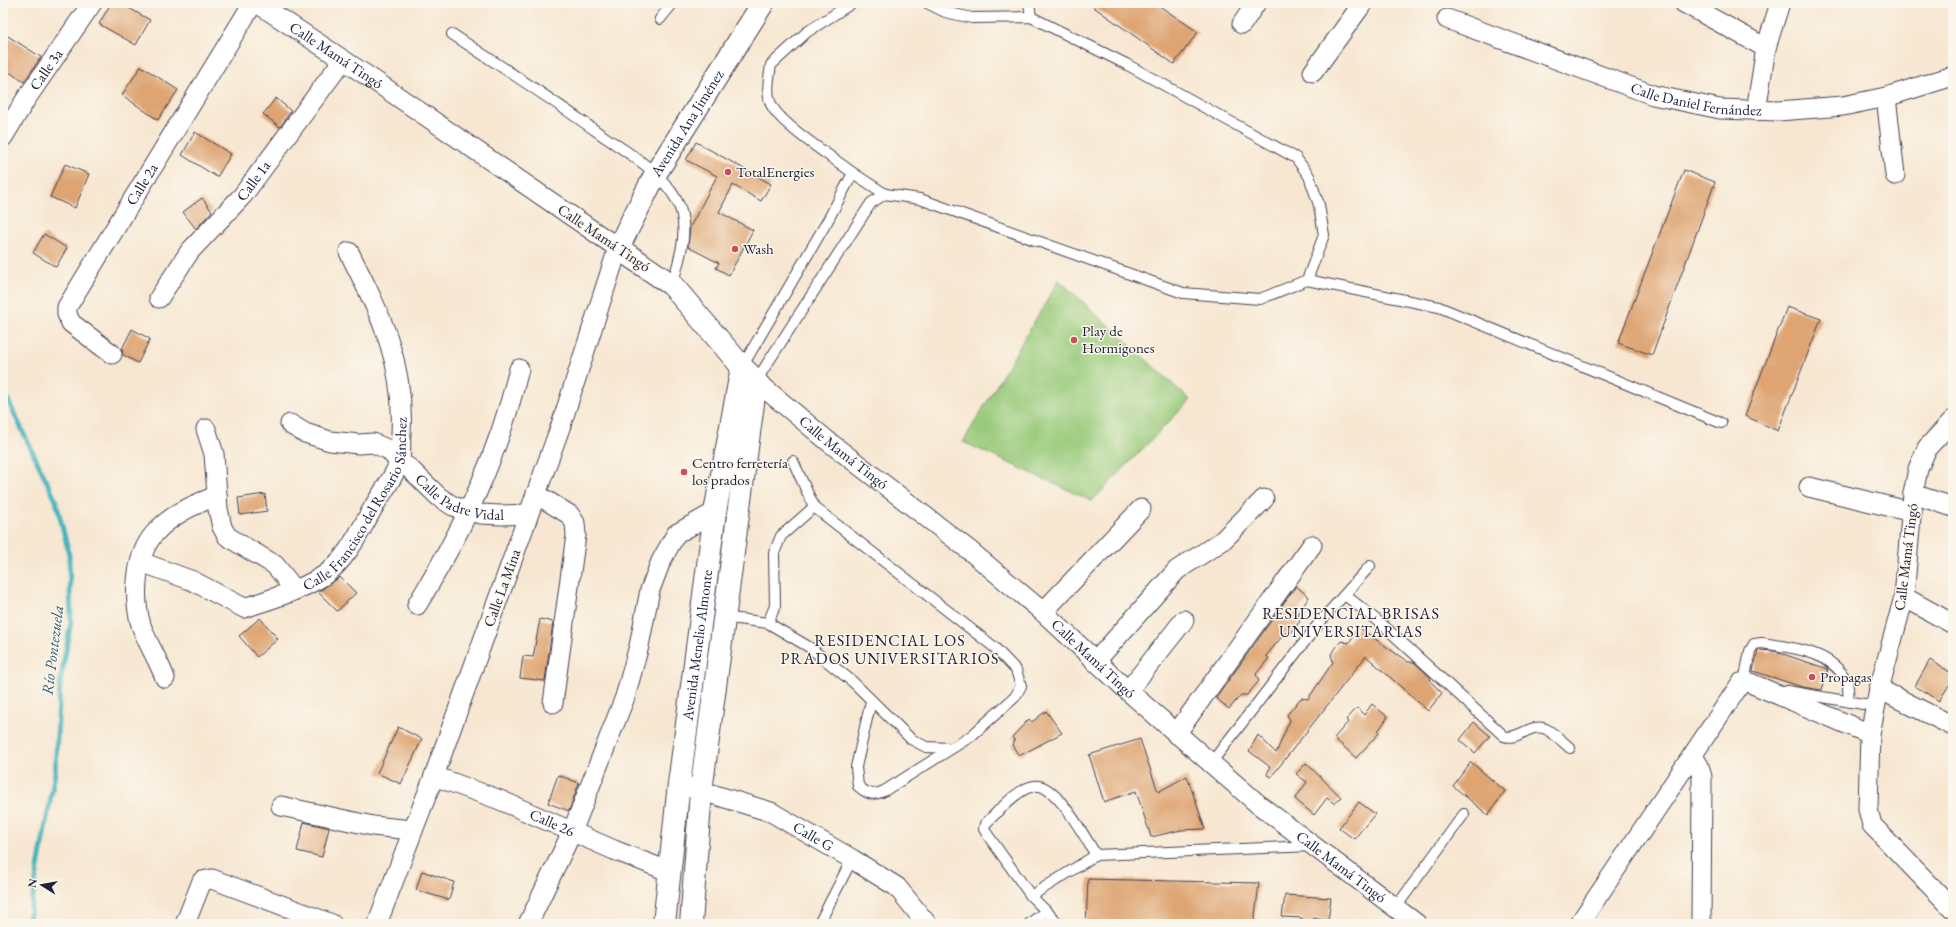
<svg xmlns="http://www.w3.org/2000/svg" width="1956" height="927" viewBox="0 0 1956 927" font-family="'EB Garamond',serif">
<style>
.green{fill:#99ca7a;stroke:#5e765a}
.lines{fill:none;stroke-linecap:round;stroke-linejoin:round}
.stream{stroke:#43b3bd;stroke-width:5}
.building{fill:#dea573}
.service-casing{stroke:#424052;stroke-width:12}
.minor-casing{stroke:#424052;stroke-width:21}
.tertiary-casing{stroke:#424052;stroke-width:24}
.service{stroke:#fff;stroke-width:10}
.minor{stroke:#fff;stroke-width:19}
.tertiary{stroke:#fff;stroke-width:22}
.poi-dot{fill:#d1495b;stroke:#fbf7ec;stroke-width:1.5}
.labels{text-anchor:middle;stroke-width:3;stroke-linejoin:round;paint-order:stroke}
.street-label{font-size:15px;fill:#22223b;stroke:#fbf7ec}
.poi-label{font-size:15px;fill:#22223b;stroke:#fbf7ec;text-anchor:start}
.neighbourhood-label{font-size:16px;letter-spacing:1px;fill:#22223b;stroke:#fbf7ec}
.water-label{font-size:16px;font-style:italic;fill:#2f5c6f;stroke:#fbf7ec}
</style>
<rect width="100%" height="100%" fill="#fbf7ec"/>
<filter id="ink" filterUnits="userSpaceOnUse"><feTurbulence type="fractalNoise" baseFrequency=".025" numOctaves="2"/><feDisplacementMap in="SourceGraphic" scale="8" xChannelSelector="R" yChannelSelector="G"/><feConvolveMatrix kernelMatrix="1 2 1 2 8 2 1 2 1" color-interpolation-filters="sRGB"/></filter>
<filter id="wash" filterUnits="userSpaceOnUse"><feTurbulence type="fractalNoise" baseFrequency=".012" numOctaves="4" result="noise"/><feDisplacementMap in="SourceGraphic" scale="16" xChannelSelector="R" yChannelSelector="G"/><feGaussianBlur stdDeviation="0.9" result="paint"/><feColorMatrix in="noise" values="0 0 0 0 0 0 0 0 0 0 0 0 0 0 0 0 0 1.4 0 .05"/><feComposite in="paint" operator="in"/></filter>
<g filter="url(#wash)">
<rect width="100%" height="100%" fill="#f7e7d2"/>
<path class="green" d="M1059 280 1190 400 1092 501 963 442Z"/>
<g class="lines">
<path class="stream" d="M3 390 56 501 69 554 71 622 60 683 55 773 28 924"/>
</g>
<g id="blocks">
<g class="building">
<path d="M111 3H120L150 20 136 45 99 24Z"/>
<path d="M1088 3H1155L1198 32 1174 64Z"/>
<path d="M3 33 41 57 24 82 3 68Z"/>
<path d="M141 66 178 90 158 120 122 95Z"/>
<path d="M276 98 291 111 280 127 263 114Z"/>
<path d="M195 132 231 154 217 177 182 155Z"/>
<path d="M696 142 771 184 761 201 733 185 719 212 753 230 729 275 716 268 719 263 688 247 690 227 717 176 686 160Z"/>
<path d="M65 164 89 174 75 208 50 197Z"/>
<path d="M1684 170 1715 182 1652 355 1618 343Z"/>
<path d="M202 198 212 211 196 229 183 212Z"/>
<path d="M44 234 67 248 56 267 33 253Z"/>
<path d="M1787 307 1821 319 1778 431 1745 416Z"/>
<path d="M132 329 150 339 138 363 123 355 122 349Z"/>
<path d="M265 494 267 511 240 515 238 498Z"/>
<path d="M340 577 356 593 337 611 318 592Z"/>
<path d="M1296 586 1309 597 1298 614 1300 621 1291 633H1285L1266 656 1269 658 1256 674 1259 681 1247 695H1241L1229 709 1216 698Z"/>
<path d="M260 618 278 639 257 657 239 636Z"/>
<path d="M540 619 553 622 545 681 520 678 523 656 533 657Z"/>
<path d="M1358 627 1408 662H1414L1430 677 1431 682 1442 693 1428 711 1366 656 1271 777 1267 775 1270 767 1249 751 1258 735 1276 753 1290 720 1287 715 1301 698 1308 699 1333 662 1331 654 1341 641 1349 643Z"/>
<path d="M1758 650 1774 651 1828 669 1822 690 1802 687 1753 671Z"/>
<path d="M1930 660 1953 674V679L1939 701 1915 686Z"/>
<path d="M1372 704 1388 717 1378 731 1379 733 1356 758 1334 738 1348 722 1346 720 1357 708 1364 715Z"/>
<path d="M1046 711 1062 733 1019 756 1012 745 1015 741 1012 737 1029 719 1032 722Z"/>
<path d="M1474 722 1490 736 1475 753 1460 740Z"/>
<path d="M398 727 422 739 401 784 377 773Z"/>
<path d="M1140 739 1158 792 1187 776 1205 829 1181 830 1151 837 1136 791 1104 802 1089 755Z"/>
<path d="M1471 762 1505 791 1488 815 1453 786Z"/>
<path d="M1306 763 1341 797 1335 804 1327 798 1314 815 1295 799 1307 782 1296 774Z"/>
<path d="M558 775 579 783 569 811 548 803Z"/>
<path d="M1359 802 1375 814 1354 839 1339 828Z"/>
<path d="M304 822 329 828 322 857 297 851Z"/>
<path d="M422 871 454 882 449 900 416 890Z"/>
<path d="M1088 879 1259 883 1254 924H1086Z"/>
<path d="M1285 895 1331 898 1328 921 1314 918V924H1303L1302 918 1282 917Z"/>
</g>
</g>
</g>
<g filter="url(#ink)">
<use href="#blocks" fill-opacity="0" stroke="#424052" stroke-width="1"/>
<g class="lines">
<defs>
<g id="service">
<path d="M927 3 945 12 972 18 1031 17 1126 64 1296 158 1309 176 1319 205 1324 235 1307 280"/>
<path d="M1029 3 1031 17"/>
<path d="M660 19 673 3"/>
<path d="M452 34C500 66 549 97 596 131 624 151 658 168 676 199 691 226 680 258 672 285"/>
<path d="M853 173 885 194"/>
<path d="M742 367 828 220 853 173C832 157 786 128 773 108 765 96 769 78 771 65L807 32 852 3"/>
<path d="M756 381 871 203 885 194 920 199 1183 293 1260 299 1307 280 1439 307 1721 423"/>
<path d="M793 461 814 507 994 647 1016 670 1021 686 1015 697 970 737 884 791C873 796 867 794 858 786L856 767 871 701"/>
<path d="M1345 595 1384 626 1504 736C1518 741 1531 722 1546 729 1554 733 1563 742 1570 748"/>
<path d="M723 617 768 623 809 647 853 682 911 739 926 747 950 748"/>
<path d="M768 623 775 606 774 553 781 536 814 507"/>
<path d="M1744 682 1750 651 1754 644 1762 643C1791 648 1830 650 1846 680 1849 685 1848 695 1849 702"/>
<path d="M1787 691 1875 706"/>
<path d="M1211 763 1320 622 1370 566"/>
<path d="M1031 896 1096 855 1312 846"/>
<path d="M1396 907 1464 814"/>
<path d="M819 924 852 859"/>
<path d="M1029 924 1046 911"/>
<path d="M1059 924 1031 896 987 834 984 829 985 824C997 813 1018 788 1034 786 1056 782 1085 838 1096 855"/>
</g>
<g id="minor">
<path id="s1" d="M257 3 375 81 618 248 561 425 434 776 377 924"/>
<path d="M1684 3 1766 48 1756 111"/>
<path id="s2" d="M1447 19 1653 95 1720 109 1778 111 1843 106 1886 97 1953 76"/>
<path d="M1242 24 1256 3"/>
<path d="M1766 48 1780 3"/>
<path d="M1313 72 1363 3"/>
<path d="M1886 97 1895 175"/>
<path id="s3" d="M3 137 26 99 92 3"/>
<path id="s4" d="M159 298 190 251 243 195 343 60"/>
<path id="s5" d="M112 354 71 323 67 314V307L253 3"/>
<path id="s6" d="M756 381 829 442 969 550 1043 612 1128 691 1258 804 1417 924"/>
<path d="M1953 420 1927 448 1918 469 1913 494 1904 597 1879 689 1870 734 1868 809 1872 825 1953 909"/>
<path id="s7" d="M290 424 305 433 330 441 359 444 373 443 389 450 399 462 409 468 439 497 453 506 480 514 501 515 528 514"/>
<path d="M206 429 214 454 218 509 222 527 227 536 238 543 275 565 295 590"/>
<path d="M1809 487 1912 512"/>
<path d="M536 494 570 515 575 523 576 535 553 703"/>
<path d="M1913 494 1953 507"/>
<path id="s8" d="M141 562 193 581 244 608C271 599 299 591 323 576 346 561 360 531 373 508 381 494 393 479 399 463 402 455 400 442 401 433 405 362 380 314 349 252"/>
<path d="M1904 597 1953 624"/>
<path d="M417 605C463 529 498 457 519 369"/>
<path d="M1043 612 1141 509"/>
<path d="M1095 662 1177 570 1222 541 1264 499"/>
<path d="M165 678C158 659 147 643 141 625 133 598 135 556 154 534 170 515 194 504 217 496"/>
<path d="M1879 689 1953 726"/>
<path d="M1128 691 1184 620"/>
<path d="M1176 734 1312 545"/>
<path d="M1693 756 1699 766 1702 777 1701 924"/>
<path id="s9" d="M434 776 500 800 614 850 668 871"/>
<path id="s10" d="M679 784 771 812 852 859 897 887 927 924"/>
<path d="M281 806 373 826 412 830"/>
<path d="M185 924 202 881 212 879 332 924"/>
<path d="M528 924 572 832 625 697 639 646 650 590 661 561 676 534 715 512"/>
<path d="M1579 924 1741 683 1748 682 1870 734"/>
</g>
<g id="tertiary">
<path id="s11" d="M664 924 679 784 715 512 742 367"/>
<path id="s12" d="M691 924 701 791 756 381 742 367 672 285 618 248 656 173 763 3"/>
</g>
</defs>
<use href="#service" class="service-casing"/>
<use href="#minor" class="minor-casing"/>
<use href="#tertiary" class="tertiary-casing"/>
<use href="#service" class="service"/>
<use href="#minor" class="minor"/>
<use href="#tertiary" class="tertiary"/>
</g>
</g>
<g class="poi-dot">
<circle cx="728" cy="172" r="4"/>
<circle cx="735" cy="249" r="4"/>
<circle cx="1074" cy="340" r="4"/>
<circle cx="684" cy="472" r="4"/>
<circle cx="1812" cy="677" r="4"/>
</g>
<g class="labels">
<g class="street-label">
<text dy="5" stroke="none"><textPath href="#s1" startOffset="95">Calle Mamá Tingó</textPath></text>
<text dy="5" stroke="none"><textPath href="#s3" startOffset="80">Calle 3a</textPath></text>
<text dy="5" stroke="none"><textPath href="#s2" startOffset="263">Calle Daniel Fernández</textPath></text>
<text dy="5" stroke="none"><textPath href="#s12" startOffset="883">Avenida Ana Jiménez</textPath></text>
<text dy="5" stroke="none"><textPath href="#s4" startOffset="151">Calle 1a</textPath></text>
<text dy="5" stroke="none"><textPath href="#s5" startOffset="212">Calle 2a</textPath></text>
<text transform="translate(604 238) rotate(34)" y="5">Calle Mamá Tingó</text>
<text dy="5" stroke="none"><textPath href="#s6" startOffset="113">Calle Mamá Tingó</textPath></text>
<text dy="5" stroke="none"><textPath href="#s7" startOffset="193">Calle Padre Vidal</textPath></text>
<text dy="5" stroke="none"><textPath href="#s8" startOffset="279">Calle Francisco del Rosario Sánchez</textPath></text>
<text transform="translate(1906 557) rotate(-83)" y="5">Calle Mamá Tingó</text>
<text transform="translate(502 588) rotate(-70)" y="5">Calle La Mina</text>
<text dy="5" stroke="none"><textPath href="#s11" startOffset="281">Avenida Menelio Almonte</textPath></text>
<text dy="5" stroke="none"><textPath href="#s6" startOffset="437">Calle Mamá Tingó</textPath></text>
<text dy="5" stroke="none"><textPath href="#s9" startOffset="127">Calle 26</textPath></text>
<text dy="5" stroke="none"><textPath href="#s10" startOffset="145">Calle G</textPath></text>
<text dy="5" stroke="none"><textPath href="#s6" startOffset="761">Calle Mamá Tingó</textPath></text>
</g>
<g class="poi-label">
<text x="736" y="177">TotalEnergies</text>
<text x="743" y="254">Wash</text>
<text x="1082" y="336">Play de<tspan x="1082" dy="17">Hormigones</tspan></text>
<text x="692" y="468">Centro ferretería<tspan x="692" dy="17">los prados</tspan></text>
<text x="1820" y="682">Propagas</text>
</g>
<g class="neighbourhood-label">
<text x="1351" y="619">RESIDENCIAL BRISAS<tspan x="1351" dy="18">UNIVERSITARIAS</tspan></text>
<text x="890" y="646">RESIDENCIAL LOS<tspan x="890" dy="18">PRADOS UNIVERSITARIOS</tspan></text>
</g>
<g class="water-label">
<text transform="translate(52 650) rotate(-83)" y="6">Río Pontezuela</text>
</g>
</g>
<rect width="1956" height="927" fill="none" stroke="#fbf7ec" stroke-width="16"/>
<g transform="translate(42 885) rotate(281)" stroke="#fbf7ec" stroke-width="3" paint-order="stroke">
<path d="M0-3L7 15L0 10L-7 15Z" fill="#22223b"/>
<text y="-6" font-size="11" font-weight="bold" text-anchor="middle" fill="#22223b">N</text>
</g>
</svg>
